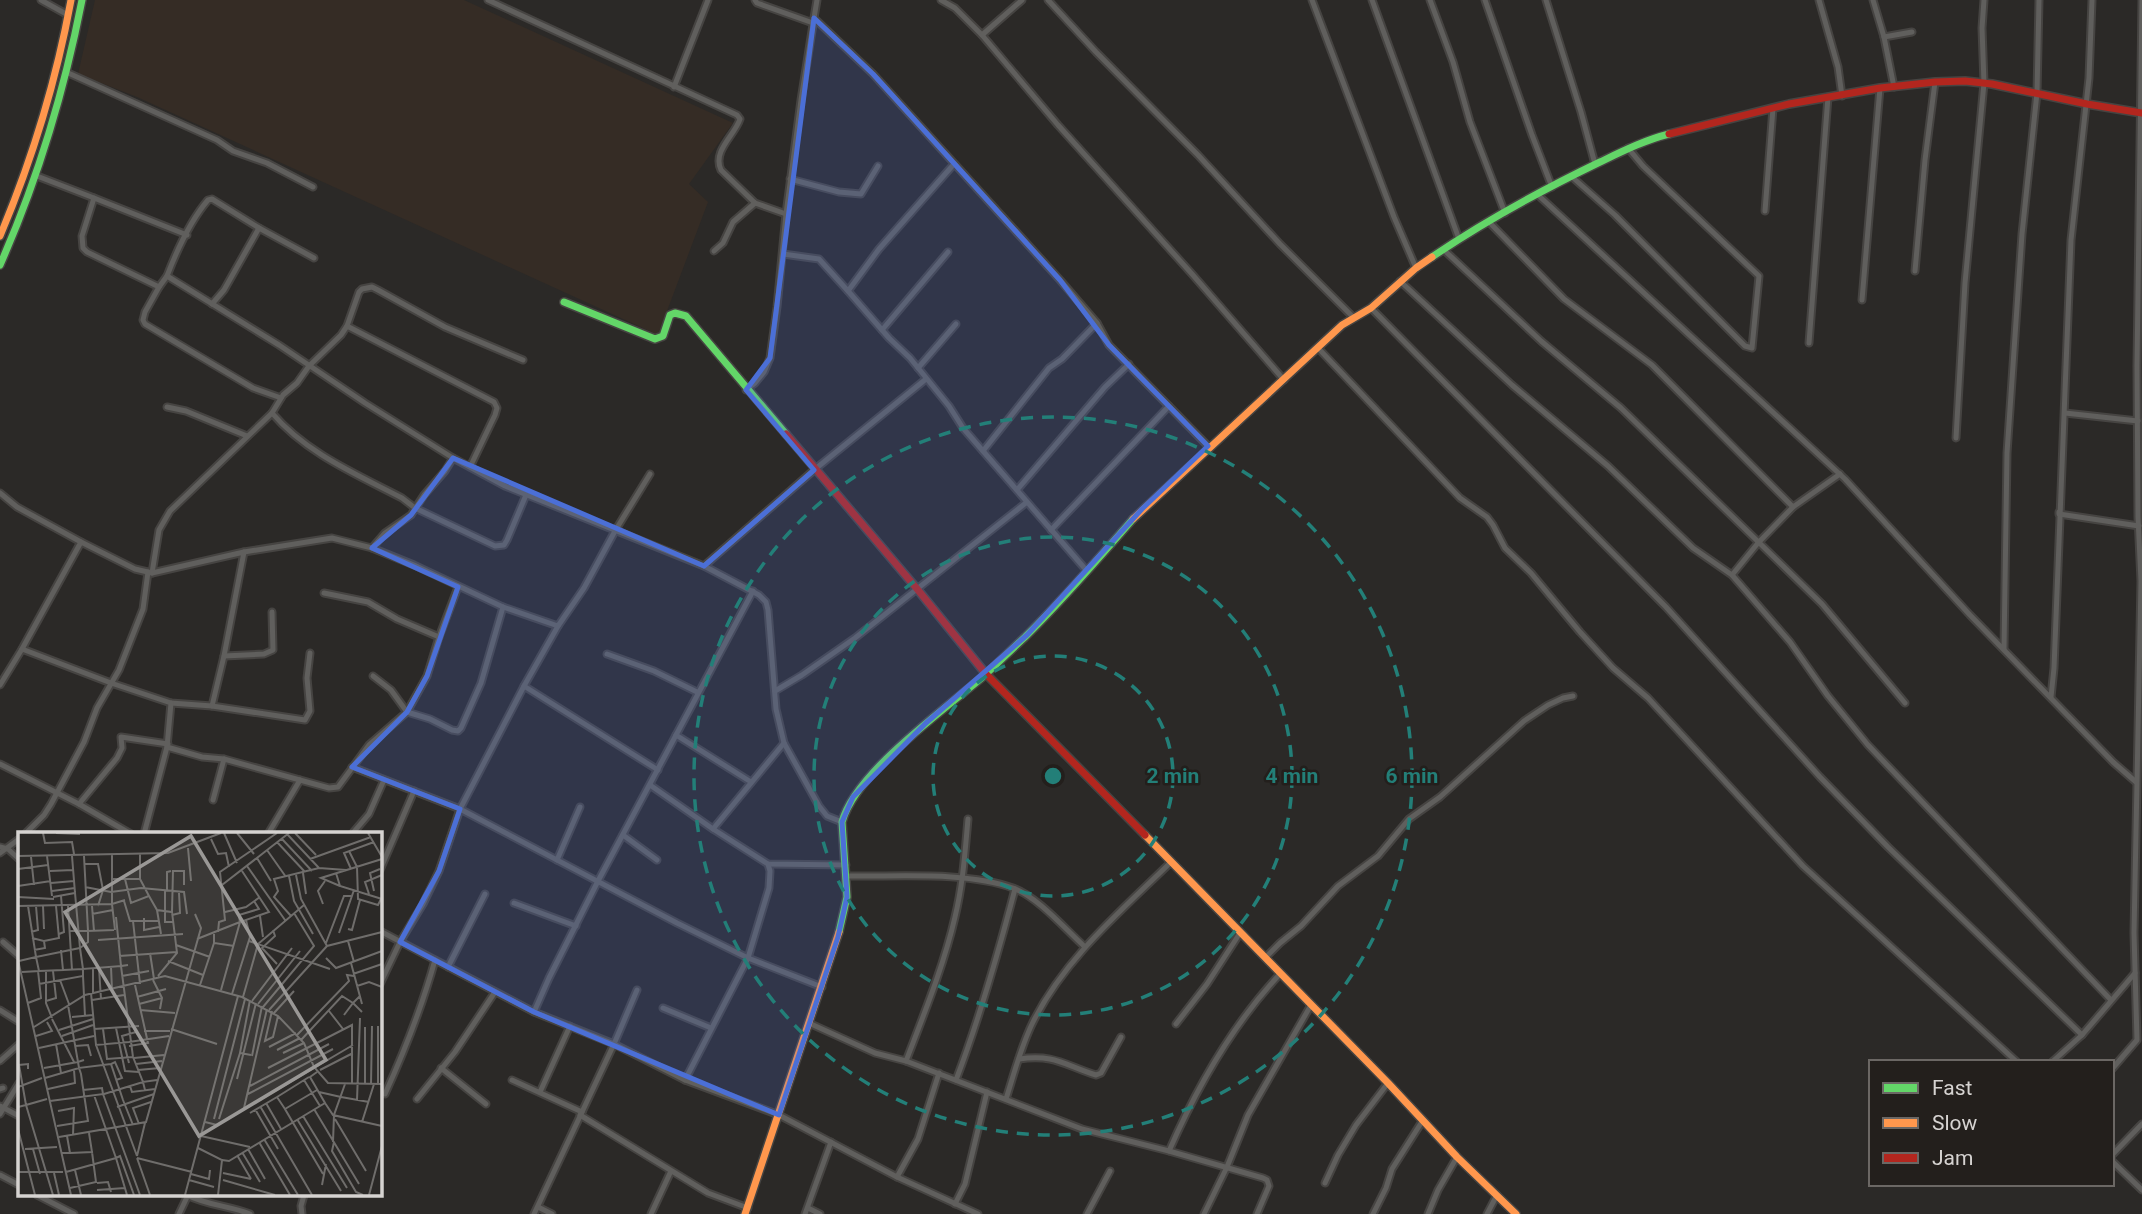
<svg xmlns="http://www.w3.org/2000/svg" width="2142" height="1214" viewBox="0 0 2142 1214" font-family="Roboto,sans-serif">
<style>
.built{fill:#352c25}
.lines{fill:none;stroke-linecap:round;stroke-linejoin:round}
.street-casing{stroke:#464442;stroke-width:9}
.fast-casing{stroke:#464442;stroke-width:10}
.slow-casing{stroke:#464442;stroke-width:10}
.jam-casing{stroke:#464442;stroke-width:10}
.street{stroke:#605f5d;stroke-width:5}
.fast{stroke:#63d668;stroke-width:7}
.slow{stroke:#ff974d;stroke-width:7}
.jam{stroke:#b3261e;stroke-width:7}
.marked{fill:#4b6fd6;fill-opacity:0.2;stroke:#4b6fd6;stroke-width:5;stroke-linejoin:round}
.ring{fill:none;stroke:#237f78;stroke-width:3.5;stroke-dasharray:12 9}
.inset-road{fill:none;stroke:#6f6d6b;stroke-width:2}
.view{fill:#9a9896;fill-opacity:0.15;stroke:#9a9896;stroke-width:3.5}
.inset-edge{fill:none;stroke:#d6d3d1;stroke-width:3.5}
.centre{fill:#237f78;stroke:#231f1c;stroke-width:3.5}
.ring-label{font-size:21px;text-anchor:middle;font-weight:bold;fill:#237f78;stroke:#231f1c;stroke-width:5;stroke-linejoin:round;paint-order:stroke}
</style>
<rect width="100%" height="100%" fill="#2b2927"/>
<path class="built" d="M95 0H464L733 123 689 184 708 202 658 335 137 97 78 74Z"/>
<g class="lines">
<defs>
<g id="street">
<path d="M41 0 68 15"/>
<path d="M488 0 737 115 740 119C735 135 712 151 721 170L755 203 786 214"/>
<path d="M755 0 757 3 813 23"/>
<path d="M817 0 814 18 873 74 1060 280 1097 323 1109 345 1208 446"/>
<path d="M941 0 955 8 982 35 1058 125 1192 274 1284 380"/>
<path d="M1048 0 1096 52 1198 155 1280 244 1353 317"/>
<path d="M1312 0 1394 217 1416 268"/>
<path d="M1372 0 1459 239"/>
<path d="M1430 0 1453 62 1470 122 1505 213"/>
<path d="M1485 0 1532 135 1552 187"/>
<path d="M1546 0 1581 112 1595 164"/>
<path d="M1819 0 1838 67 1842 96"/>
<path d="M1873 0 1884 37 1894 87"/>
<path d="M982 35 1022 0"/>
<path d="M1884 37 1912 32"/>
<path d="M66 72 217 140 233 151 267 163 313 187"/>
<path d="M674 87 708 0"/>
<path d="M37 176 94 198 82 236 83 248 87 252 159 287 167 276"/>
<path d="M1571 176 1615 215 1745 346 1752 348 1759 276 1643 166 1628 148"/>
<path d="M790 179 839 192 861 194 878 166"/>
<path d="M1538 195 1845 479 1970 615 2113 762 2136 782"/>
<path d="M94 198 187 235"/>
<path d="M1765 211 1773 108"/>
<path d="M1489 222 1564 299 1652 365 1793 507 1840 474"/>
<path d="M1444 250 1541 341 1621 408 1822 604 1905 703"/>
<path d="M714 251 723 243 733 222 755 203"/>
<path d="M783 254 819 259 848 291 879 249 954 164"/>
<path d="M1915 271 1925 160 1935 82"/>
<path d="M1400 281 1512 385 1608 466 1693 548 1732 575 1758 543 1793 507"/>
<path d="M159 287 145 312 143 320 145 324 253 388 281 398"/>
<path d="M848 291 889 338 910 358 949 406 963 428 1087 571"/>
<path d="M1862 300 1880 88"/>
<path d="M212 304 224 290 259 228"/>
<path d="M1371 308 1666 607 1820 777 1888 847 2082 1035"/>
<path d="M347 326 494 402 497 408 495 415 470 467"/>
<path d="M882 330 948 252"/>
<path d="M1809 343 1828 97"/>
<path d="M1318 348 1460 498 1487 517 1493 525 1505 548 1531 573 1580 632 1613 668 1648 698 1803 866 2017 1062"/>
<path d="M918 368 956 324"/>
<path d="M746 390 755 383 764 372 770 358 777 307 786 214 801 100 814 18"/>
<path d="M167 407 186 411 247 436"/>
<path d="M272 413C306 453 356 474 402 498L415 508 495 546 504 545 507 540 526 495"/>
<path d="M2065 413 2138 421"/>
<path d="M1956 438 1965 283 1984 83 1982 28 1984 0"/>
<path d="M983 451 1049 368 1062 359 1097 323"/>
<path d="M453 458 505 486 704 566 759 595 766 602 768 610 776 709 784 743 819 806 827 816 842 822"/>
<path d="M1017 490 1105 387 1129 364"/>
<path d="M0 493 17 507 81 542 22 649 0 685"/>
<path d="M2059 512V514L2139 526"/>
<path d="M1051 530 1169 406"/>
<path d="M372 548 414 565 503 607 558 626"/>
<path d="M244 552 332 538 372 548 385 533 411 515 424 495 445 471 453 458 365 403 279 345 167 276C177 250 190 221 208 200L212 199 259 228 314 258"/>
<path d="M704 566 814 470 926 379"/>
<path d="M152 573 159 530 170 511 272 413 283 395 297 383 309 366 341 335 347 326 359 292 362 289 372 287 378 290 445 327 523 360"/>
<path d="M1732 575 1790 642 1828 696 1868 745 2110 999"/>
<path d="M324 593 368 602 397 619 439 637"/>
<path d="M22 649 111 683 171 703 212 706 224 656 244 552 152 573 135 569 81 542"/>
<path d="M2004 649 2007 453 2022 234 2037 93 2039 0"/>
<path d="M607 654 654 671 697 692"/>
<path d="M224 656 264 654 273 650 272 612"/>
<path d="M373 676 391 690 407 712 430 719 452 730 458 731 461 728 481 683 503 607"/>
<path d="M524 686 658 770"/>
<path d="M775 691 802 675 855 638 1027 502"/>
<path d="M2051 697 2054 668 2071 240 2089 78 2092 0"/>
<path d="M212 706 305 720 310 711 307 678 310 653"/>
<path d="M676 735 751 782"/>
<path d="M167 747 202 757 224 759 329 788 338 787 369 745 407 712 427 676 439 637 458 587"/>
<path d="M0 764 79 804 131 834"/>
<path d="M352 767 460 809 677 923 748 958 822 987"/>
<path d="M650 785 713 829 768 864 846 865"/>
<path d="M213 800 224 759"/>
<path d="M79 804 117 758 122 748 121 737 168 744"/>
<path d="M713 829 784 743"/>
<path d="M25 834 44 815 51 804 84 742 97 708 119 670 143 609 148 572"/>
<path d="M144 834 167 747 171 703"/>
<path d="M268 834 300 780"/>
<path d="M352 834 369 814 384 780"/>
<path d="M623 835 657 860"/>
<path d="M0 847 8 849 19 859"/>
<path d="M0 853 19 839"/>
<path d="M557 860 580 807"/>
<path d="M380 870 414 791"/>
<path d="M846 876C897 877 966 871 1013 888 1038 897 1065 929 1085 947"/>
<path d="M514 903 576 926"/>
<path d="M380 931 534 1012 614 1044 637 990"/>
<path d="M3 942 19 956"/>
<path d="M1265 958 1280 943 1301 926 1338 886 1378 856 1409 819 1440 797 1524 721 1548 705 1563 698 1573 696"/>
<path d="M448 967 485 894"/>
<path d="M380 984 400 942 423 904 439 871 460 809 524 686 558 626 584 588 615 531 650 474"/>
<path d="M663 1008 711 1028"/>
<path d="M0 1010 19 1022"/>
<path d="M534 1012 549 978 598 881 753 591"/>
<path d="M811 1024 875 1053 906 1061 1082 1129 1169 1151 1263 1178 1267 1180 1269 1186 1257 1214"/>
<path d="M1176 1024 1207 984 1240 933"/>
<path d="M1019 1059C1055 1054 1064 1065 1096 1075L1101 1073 1121 1037"/>
<path d="M0 1061 18 1045"/>
<path d="M906 1061C924 1014 944 965 955 917 963 884 965 852 968 819"/>
<path d="M2052 1062 2082 1035 2135 973"/>
<path d="M441 1068 486 1104"/>
<path d="M2112 1069 2137 1040 2134 933 2141 581 2138 517 2137 366 2142 0"/>
<path d="M512 1080 582 1112"/>
<path d="M685 1080 748 958 769 888 770 871 768 864"/>
<path d="M956 1080C980 1017 998 954 1015 889"/>
<path d="M0 1089 3 1088"/>
<path d="M540 1092 570 1026"/>
<path d="M385 1094C405 1050 422 1007 435 960"/>
<path d="M417 1099 455 1052 495 992"/>
<path d="M1006 1099C1014 1074 1021 1046 1033 1022 1065 958 1121 911 1171 862"/>
<path d="M0 1106 19 1116"/>
<path d="M0 1114 19 1083"/>
<path d="M580 1115 708 1193 748 1208"/>
<path d="M1169 1151C1197 1087 1232 1025 1280 974"/>
<path d="M2112 1155 2142 1124"/>
<path d="M2112 1161 2142 1190"/>
<path d="M0 1175 19 1185"/>
<path d="M897 1177 918 1139 939 1073"/>
<path d="M1325 1183 1338 1155 1356 1125 1388 1083"/>
<path d="M37 1195 74 1214"/>
<path d="M187 1195C206 1205 230 1206 250 1214"/>
<path d="M955 1204 965 1184 987 1092"/>
<path d="M538 1207 552 1214"/>
<path d="M808 1208 820 1214"/>
<path d="M179 1214 188 1195"/>
<path d="M302 1214 301 1206 304 1195"/>
<path d="M534 1214 614 1044 685 1080 779 1115 897 1177 978 1214"/>
<path d="M651 1214 671 1171"/>
<path d="M805 1214 831 1142"/>
<path d="M1087 1214 1110 1171"/>
<path d="M1204 1214 1227 1167 1248 1115 1311 1005"/>
<path d="M1373 1214 1386 1188 1392 1169 1423 1120"/>
<path d="M1428 1214 1438 1190 1457 1157"/>
<path d="M1487 1214 1497 1195"/>
</g>
<g id="fast">
<path d="M1432 257C1485 221 1542 190 1600 162 1623 151 1645 140 1669 134"/>
<path d="M0 265C38 179 64 92 82 0"/>
<path d="M564 302 655 339 663 336 670 315 675 313 686 316 786 434"/>
<path d="M839 932 847 897 842 822C856 771 946 709 986 674 999 662 1012 649 1025 637 1063 600 1098 559 1133 519"/>
</g>
<g id="slow">
<path d="M0 236C32 160 56 82 71 0"/>
<path d="M1133 519 1342 325 1371 308 1416 268 1432 257"/>
<path d="M1145 835 1388 1083 1457 1157 1516 1214"/>
<path d="M745 1214 839 932"/>
</g>
<g id="jam">
<path d="M1669 134 1789 104 1880 88 1935 82 1965 81 1992 84 2087 104 2142 113"/>
<path d="M786 434 918 590 986 674 1145 835"/>
</g>
</defs>
<use href="#street" class="street-casing"/>
<use href="#fast" class="fast-casing"/>
<use href="#slow" class="slow-casing"/>
<use href="#jam" class="jam-casing"/>
<use href="#street" class="street"/>
<use href="#fast" class="fast"/>
<use href="#slow" class="slow"/>
<use href="#jam" class="jam"/>
</g>
<path class="marked" d="M814 18 873 74 1060 280 1109 345 1208 446 1142 509 1027 635 926 723 853 797 842 822 847 897 838 937 779 1115 534 1012 400 942 439 871 460 809 352 767 407 712 427 676 458 587 372 548 411 515 453 458 704 566 814 470 746 390 770 358Z"/>
<g class="ring">
<circle cx="1053" cy="776" r="120"/>
<circle cx="1053" cy="776" r="239"/>
<circle cx="1053" cy="776" r="359"/>
</g>
<g transform="translate(18 832)">
<rect width="364" height="364" fill="#2b2927"/>
<path class="inset-road" d="M25 1 27 11 54 10 56 22M38 1 62 2M206 1 219 31M219 1 236 22M277 1 298 23M350 1 364 25M269 2 301 36M193 7 200 22 208 21 211 35M264 7 294 39M259 10 287 40M170 16 173 49M249 18 268 45M331 19 339 35 340 67 360 73 363 67M0 24 150 21 203 1M29 24 34 64M54 24 57 61M66 24 70 99 96 98M13 25 16 53M239 26 253 49M292 27 353 5M66 32H80L85 58 80 74M229 34 267 88M0 37 30 33M333 37 326 21 356 10M32 39 55 38M285 41 288 62M318 41 322 54 364 67M278 43 283 67 309 114M271 44 276 69 295 102M94 47H122V21M107 47 113 71 131 64 122 47M33 51 56 49M204 53 271 1M0 54 33 49M322 54 303 46 364 27M67 55 93 60 123 56M123 56 166 60 169 82M34 59 57 56M147 59V90H155M149 59V40L153 39M356 59 352 41 362 37M351 62 347 50 364 43M131 64 139 78 154 80 155 39H166V53M0 65 36 67M35 65 57 61 62 116M106 69 112 89H141M305 72 300 59 307 49M0 74 94 72V23M25 74 26 97M50 74 54 138M74 74 76 99M139 78 143 102M207 80 228 75 242 65M74 82 95 78M154 83 162 81 161 61M242 84 245 105M273 84 256 65 260 59 256 47 301 36 328 38M98 85 103 134 110 133M126 86V98L141 95M115 89 122 152M222 91 221 83 241 77 236 69M330 97 334 98 342 68M97 98 94 72 107 68M255 98 257 104 244 116 259 132M52 99H70V110L62 116M13 100 20 98 18 74M200 100 201 90 207 88 202 40 259 1M321 101 336 58M41 102 46 100 43 64M196 102V111L216 114M14 106 26 109 27 116 16 118M179 107 222 90M80 108 165 102M26 109 41 106 38 74M231 109 312 137M330 109 336 130M308 111 326 64H333M158 113 192 125M132 121 136 147M101 124 159 120M308 126 318 136 364 119M0 128 53 363M1 129 18 125 10 74M150 129 185 143M333 131 344 172M93 135 94 158M75 136V161M81 136 83 167M21 139 45 138 43 118M28 139V171L34 186M4 140 21 139 18 125 62 116 65 137 103 134 115 225M335 142 364 132M65 144 67 184M104 144 131 139M140 144 159 121 154 80M42 148 51 172M135 148 144 166 142 177M21 152 65 144V137L45 138M182 153 196 111M339 154 351 150 364 155M203 158 222 90 251 80 224 39M73 161 78 213 111 210M214 162 232 105 228 88M119 165 148 157M225 165 240 112 286 73M74 168 106 163M232 168 222 221 233 223M28 169 38 166 35 139M234 169 274 116M10 171 23 166 20 139M121 172 144 166M240 172 282 119M50 173 60 230 66 228M245 175 296 114 276 81M122 178 157 181M251 178 309 114 364 100M254 179 247 209 255 205 260 184M311 179 325 197M256 181 276 159M326 183 335 171 344 180M54 185 75 183M34 187 56 230M16 195 67 163 147 144 224 165 260 184 286 211 296 235 310 251 364 252M347 195V252M98 196 107 239 121 240M76 197 121 194M85 197 89 227 115 225 125 250 139 248M153 197 199 212M41 198 75 187M126 199H152M279 203 331 149 329 143 336 144M18 204 34 199 29 190M44 204 75 193M283 208 324 164 335 171 342 164M111 210 151 204M38 212 43 241M78 213 119 324M57 214 70 213 73 224M111 214 130 211 117 153M251 215 278 201M21 216 76 204M259 218 282 206M265 221 286 211M234 224 244 174M116 226 146 223M111 231 104 204 118 200M118 232 144 229M26 236 60 230 61 236 93 232M250 236 334 193V252M120 238 142 236M302 238 335 221M27 246 61 236 63 242 70 289 39 294M219 247 238 171M98 248 104 246 97 230 93 232 105 268 115 293M286 248 302 274M353 252 354 194M360 252V194M112 254 114 260 137 257M232 254 311 212M0 255 24 246M30 257 57 251 56 238M65 258 84 256 85 262M299 258 267 277 305 342M301 260 323 265M86 262 125 250 127 258M230 262 315 217M259 265 291 245M323 265 351 270M29 267 8 273 35 363M339 268 342 186M32 269 85 262 122 363M248 271 263 297M307 271 315 283 364 294M242 274 294 363M0 275 8 273 1 233 10 232V237M99 275 136 262M226 276 249 177M237 277 260 317M296 277 341 352M40 279 56 276 55 303M232 281 259 265 267 277M285 284 329 356M196 287 227 167M201 287 222 221M279 287 323 359M317 287 348 339M187 290 199 293 335 213M344 290 356 252M121 292 115 276 133 270M0 297 17 363M183 304 232 315M41 305 128 290 183 96 177 82M246 307 280 363M241 310 272 363M315 310 316 283 327 252M316 310 314 319 338 360 345 363M180 316 204 328 200 363M7 317 39 315M15 317 22 342M230 317 247 347M224 320 242 350M44 321H52L49 304M52 321 74 320 71 301M219 323 233 347M119 324 127 291M119 326 174 340M119 326 132 363M204 328 211 329 307 271 292 245 299 240M57 338 63 363M0 340H45M48 340 98 326 76 263M36 341 41 363M205 341 233 347M173 342 191 347 192 338M171 348 196 355M205 348 257 363M79 351 90 350 93 360M304 353 308 332M52 356 78 350 74 320M79 358 107 356M109 363 98 326 102 324 116 363M167 363 220 164M351 363 364 314"/>
<path class="view" d="M173 4 308 228 181 304 47 80Z"/>
<rect width="364" height="364" class="inset-edge"/>
</g>
<circle cx="1053" cy="776" r="10" class="centre"/>
<g class="ring-label">
<text x="1173" y="783">2 min</text>
<text x="1292" y="783">4 min</text>
<text x="1412" y="783">6 min</text>
</g>
<rect x="1869" y="1060" width="245" height="126" fill="#231f1c" stroke="#6b6764" stroke-width="2"/>
<rect x="1883" y="1083" width="35" height="10" fill="#63d668" stroke="#6b6764" stroke-width="2"/>
<text x="1932" y="1095" font-size="21" fill="#d6d3d1">Fast</text>
<rect x="1883" y="1118" width="35" height="10" fill="#ff974d" stroke="#6b6764" stroke-width="2"/>
<text x="1932" y="1130" font-size="21" fill="#d6d3d1">Slow</text>
<rect x="1883" y="1153" width="35" height="10" fill="#b3261e" stroke="#6b6764" stroke-width="2"/>
<text x="1932" y="1165" font-size="21" fill="#d6d3d1">Jam</text>
</svg>
